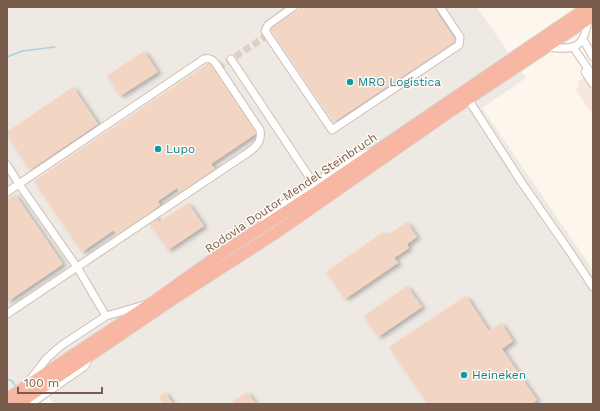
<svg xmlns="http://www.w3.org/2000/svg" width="600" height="411" viewBox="0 0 600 411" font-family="'Work Sans',sans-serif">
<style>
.residential{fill:#f5e8da}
.industrial{fill:#efe9e4}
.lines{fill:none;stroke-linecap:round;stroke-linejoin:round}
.stream{stroke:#a5d3da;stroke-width:1.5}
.building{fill:#f3d5c3;filter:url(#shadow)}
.minor-tunnel{stroke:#dcd0c4;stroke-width:7;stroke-dasharray:7 3.5;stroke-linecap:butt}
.minor-casing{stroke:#d1beb0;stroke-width:9}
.highway-casing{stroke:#dad1cd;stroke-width:13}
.minor{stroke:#fff;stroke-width:7}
.highway{stroke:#f7b7a3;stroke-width:11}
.culture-dot{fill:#0f9aa8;stroke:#fffaf3;stroke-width:1.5}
.labels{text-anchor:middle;stroke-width:3;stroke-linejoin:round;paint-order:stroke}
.culture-label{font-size:12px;fill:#0d838f;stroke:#fffaf3;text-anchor:start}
.street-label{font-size:12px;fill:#7a5c4d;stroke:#fffaf3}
</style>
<defs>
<filter id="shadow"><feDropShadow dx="3.5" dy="2" stdDeviation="2" flood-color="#0004"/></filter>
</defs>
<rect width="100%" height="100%" fill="#fdf6ec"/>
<path class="residential" d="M593 72V115L575 89 579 87 577 82Z"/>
<path class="industrial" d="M7 7H477L526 78 482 108 593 270V404H54L49 397 40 404H7Z"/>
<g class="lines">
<g class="stream">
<path d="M7 57 22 51 55 47"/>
<path d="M7 379 12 381 17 388"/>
</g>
</g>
<g class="building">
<path d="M302 7H433L456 41 334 122 270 29Z"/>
<path d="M144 51 158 72 120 96 107 76Z"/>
<path d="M210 62 257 133 211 164 215 169 180 193 177 188 158 201 160 205 152 211 159 222 188 203 204 226 168 250 145 217 117 236 114 230 82 252 34 181Z"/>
<path d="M73 87 98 124 30 170 7 135V132Z"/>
<path d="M15 194 63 264 7 302V199Z"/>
<path d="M407 222 417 237 407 244 409 248 394 258 398 263 345 299 326 272 383 232 386 236Z"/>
<path d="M407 286 422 307 378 337 364 316Z"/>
<path d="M466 296 489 331 501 323 513 341 502 349 537 400 532 404H428L389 347Z"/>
<path d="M165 392 173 404H164L159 397Z"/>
<path d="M247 392 256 404H234L232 402Z"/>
</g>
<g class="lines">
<path class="minor-tunnel" d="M218 68 268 35"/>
<defs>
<g id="minor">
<path d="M293 7 268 25 265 31 332 130 459 45 460 37 440 7"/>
<path d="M583 39 593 57"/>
<path d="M546 47C573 50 584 50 588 20"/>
<path d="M573 47 593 76"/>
<path d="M231 59 314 184"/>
<path d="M585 72 593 84"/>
<path d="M468 99 522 183 570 252 593 287"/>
<path d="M7 165 19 184 77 267 106 316"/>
<path d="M7 192 204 59C210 57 213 60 216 64L260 130C262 141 257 146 249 152L7 314"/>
<path d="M263 223 272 212 350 159 370 152"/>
<path d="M29 381 47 358 62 345 106 316 144 305"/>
<path d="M30 404 85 366 89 357"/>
</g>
<g id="highway">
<path d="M7 399 153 302 222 253 316 192 588 7"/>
<path d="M18 404 173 299 277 232 468 99 593 16"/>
</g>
</defs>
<use href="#minor" class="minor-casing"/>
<use href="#highway" class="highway-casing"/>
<use href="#minor" class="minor"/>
<use href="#highway" class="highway"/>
</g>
<g class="culture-dot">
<circle cx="350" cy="82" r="4"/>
<circle cx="158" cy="149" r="4"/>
<circle cx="464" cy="375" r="4"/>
</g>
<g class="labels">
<g class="culture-label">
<text x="358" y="86">MRO Logística</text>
<text x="166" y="153">Lupo</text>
<text x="472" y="379">Heineken</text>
</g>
<g class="street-label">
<text transform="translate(291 193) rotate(-34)" y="4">Rodovia Doutor Mendel Steinbruch</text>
</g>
</g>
<rect width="600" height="411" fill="none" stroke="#7a5c4d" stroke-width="16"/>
<path d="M18 387v6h84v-6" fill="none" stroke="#7a5c4d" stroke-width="2"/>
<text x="24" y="387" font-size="12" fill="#7a5c4d" stroke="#fffaf3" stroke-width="3" paint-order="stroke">100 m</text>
</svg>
